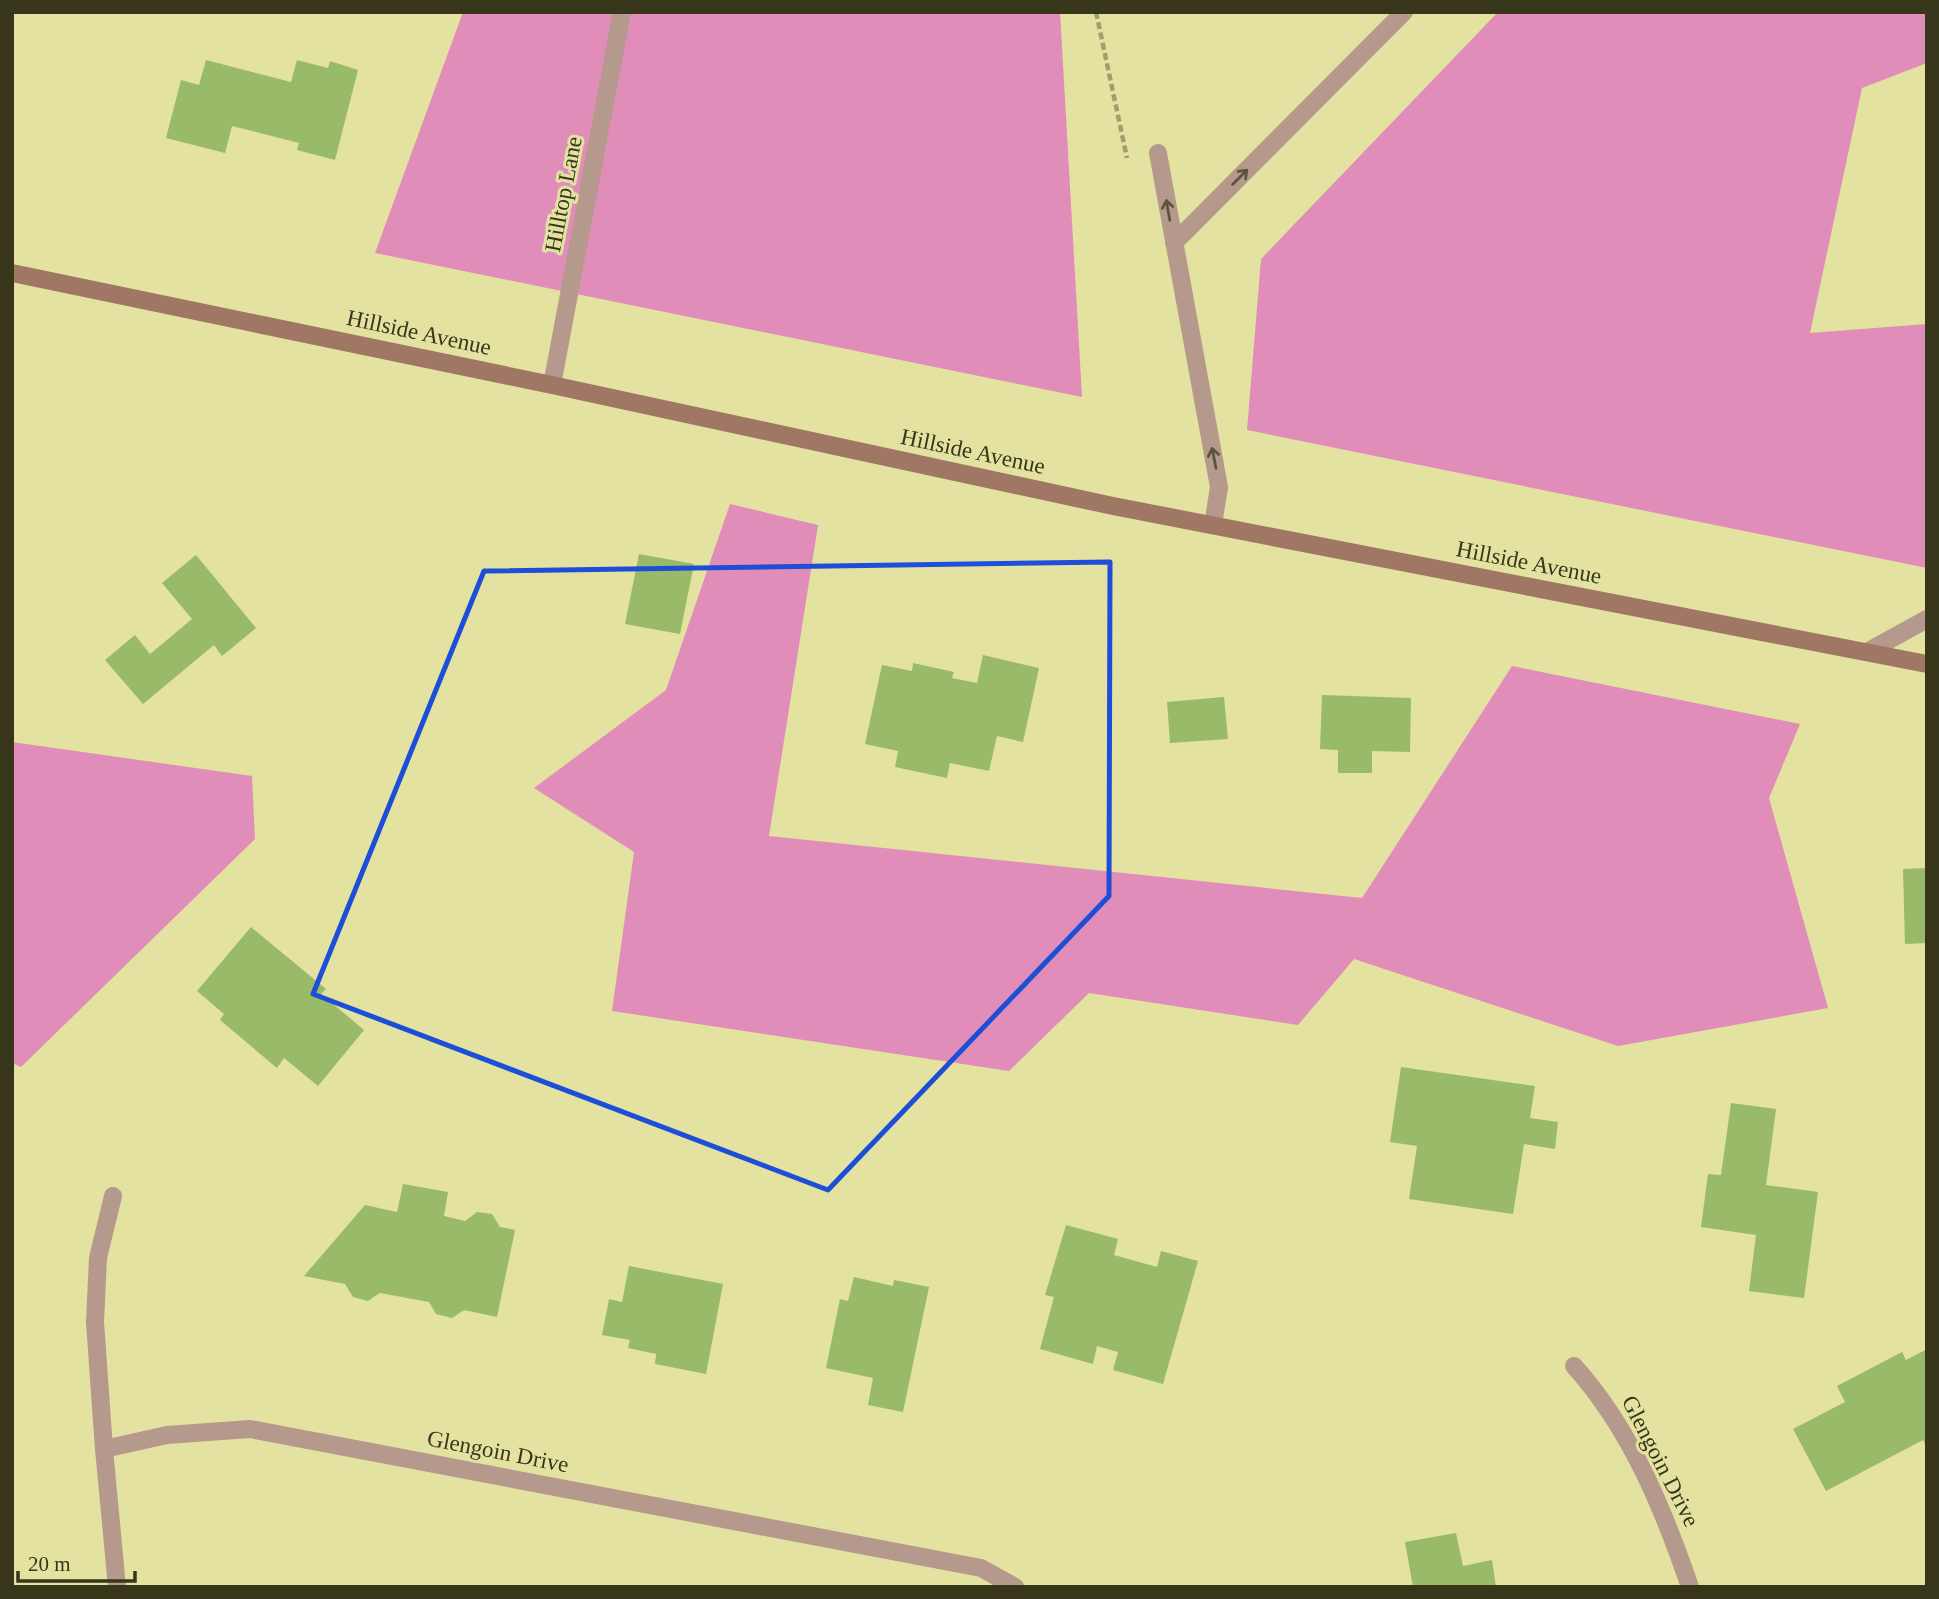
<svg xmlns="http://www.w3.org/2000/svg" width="1939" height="1599" viewBox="0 0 1939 1599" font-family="'Times New Roman',serif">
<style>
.forest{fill:#e08db9}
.building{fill:#99ba69}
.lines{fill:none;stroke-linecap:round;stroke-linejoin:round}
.path{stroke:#a09f6c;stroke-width:4.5;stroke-dasharray:7 3.5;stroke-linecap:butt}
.service{stroke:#b4998c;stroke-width:18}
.minor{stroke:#b4998c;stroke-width:18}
.secondary{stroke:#9f7764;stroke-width:18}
.oneway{stroke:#5c543d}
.marked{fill:none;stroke:#1d4ed8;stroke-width:5;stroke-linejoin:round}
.labels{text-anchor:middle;stroke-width:6;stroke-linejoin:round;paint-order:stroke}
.street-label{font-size:23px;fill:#37361b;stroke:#e3e2a0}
</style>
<rect width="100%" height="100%" fill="#e3e2a0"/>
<g class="forest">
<path d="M463 12H1060L1082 397 375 253Z"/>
<path d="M1498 12H1927V63L1862 88 1810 333 1927 324V568L1247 430 1261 259Z"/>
<path d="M730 504 818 525 769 836 1362 898 1512 666 1800 724 1769 798 1828 1008 1618 1046 1354 959 1298 1025 1089 993 1009 1071 612 1011 634 852 534 788 666 690Z"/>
<path d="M12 742 252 776 255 839 21 1067 12 1063Z"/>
</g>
<g class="building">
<path d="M206 60 291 82 297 60 328 68 330 61 358 70 335 160 297 150 299 143 232 126 225 153 166 138 181 80 199 85Z"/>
<path d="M639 554 694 564 680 634 625 624Z"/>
<path d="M196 555 256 628 222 656 214 645 143 704 105 660 135 635 150 654 192 619 162 583Z"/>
<path d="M983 655 1039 668 1023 742 997 736 989 771 950 763 947 778 895 767 898 751 865 744 882 665 912 671 913 663 954 672 952 678 977 683Z"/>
<path d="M1322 695 1411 698 1410 752 1372 751V773H1338V750L1320 749Z"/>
<path d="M1224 697 1228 739 1170 743 1167 702Z"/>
<path d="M1927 868V943L1905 944 1903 869Z"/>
<path d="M251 927 326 989 321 994 364 1030 318 1086 284 1058 277 1068 220 1020 224 1014 197 991Z"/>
<path d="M1401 1067 1535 1086 1530 1118 1558 1122 1555 1149 1524 1144 1513 1214 1409 1199 1417 1146 1390 1142Z"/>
<path d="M1731 1103 1776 1109 1766 1185 1818 1192 1804 1298 1749 1291 1756 1235 1701 1227 1708 1174 1721 1175Z"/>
<path d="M403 1184 448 1192 444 1216 465 1221 477 1212 492 1214 500 1227 515 1230 497 1317 464 1310 452 1318 436 1314 429 1302 380 1293 368 1301 353 1297 345 1284 304 1276 365 1205 397 1212Z"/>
<path d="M1066 1225 1118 1239 1114 1255 1157 1267 1161 1251 1198 1261 1163 1384 1113 1370 1118 1352 1097 1346 1093 1364 1040 1349 1054 1297 1045 1295Z"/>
<path d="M629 1266 723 1284 706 1374 655 1364 656 1354 628 1348 630 1340 602 1335 609 1299 622 1302Z"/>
<path d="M854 1277 893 1286 894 1280 929 1287 903 1412 868 1405 873 1378 826 1368 840 1299 848 1301Z"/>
<path d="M1927 1349V1447L1923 1440 1826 1491 1793 1429 1845 1402 1837 1386 1902 1352 1906 1360Z"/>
<path d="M1456 1533 1463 1566 1492 1560 1496 1587H1413L1405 1542Z"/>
</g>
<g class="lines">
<path class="path" d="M1096 12 1127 158"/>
<g class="service">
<path d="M1158 153 1219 487 1213 525"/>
<path d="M1174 243 1404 12"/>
</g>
<g class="minor">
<path d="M552 385 622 12"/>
<path d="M1867 652 1927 619"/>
<path d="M1574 1366C1630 1428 1663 1508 1690 1587"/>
<path d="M104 1449 95 1322 98 1258 113 1196"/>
<path d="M117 1587 104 1449 167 1435 250 1429 981 1568 1015 1587"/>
</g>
<path class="secondary" d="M12 273 552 385 1113 506 1927 664"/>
</g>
<defs><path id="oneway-shaft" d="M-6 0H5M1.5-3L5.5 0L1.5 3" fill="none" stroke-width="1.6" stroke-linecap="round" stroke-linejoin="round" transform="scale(1.75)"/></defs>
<g class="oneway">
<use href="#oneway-shaft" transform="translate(1240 177) rotate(-45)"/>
<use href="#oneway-shaft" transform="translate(1168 210) rotate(-100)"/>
<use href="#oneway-shaft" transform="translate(1214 458) rotate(-101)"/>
</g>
<path class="marked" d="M1110 562 1109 896 828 1190 313 994 484 571Z"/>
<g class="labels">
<g class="street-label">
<text transform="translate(563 194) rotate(-79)" y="8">Hilltop Lane</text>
<text transform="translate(419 332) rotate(12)" y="8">Hillside Avenue</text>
<text transform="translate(973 451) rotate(12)" y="8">Hillside Avenue</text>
<text transform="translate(1529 562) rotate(11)" y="8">Hillside Avenue</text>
<text transform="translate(498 1451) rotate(11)" y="8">Glengoin Drive</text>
<text transform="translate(1661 1461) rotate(63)" y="8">Glengoin Drive</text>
</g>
</g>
<rect width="1939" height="1599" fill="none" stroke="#37361b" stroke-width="28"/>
<path d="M18 1571v10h117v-10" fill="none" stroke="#37361b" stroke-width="3.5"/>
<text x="28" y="1571" font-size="21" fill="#37361b" stroke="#e3e2a0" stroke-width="5" paint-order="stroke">20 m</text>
</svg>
